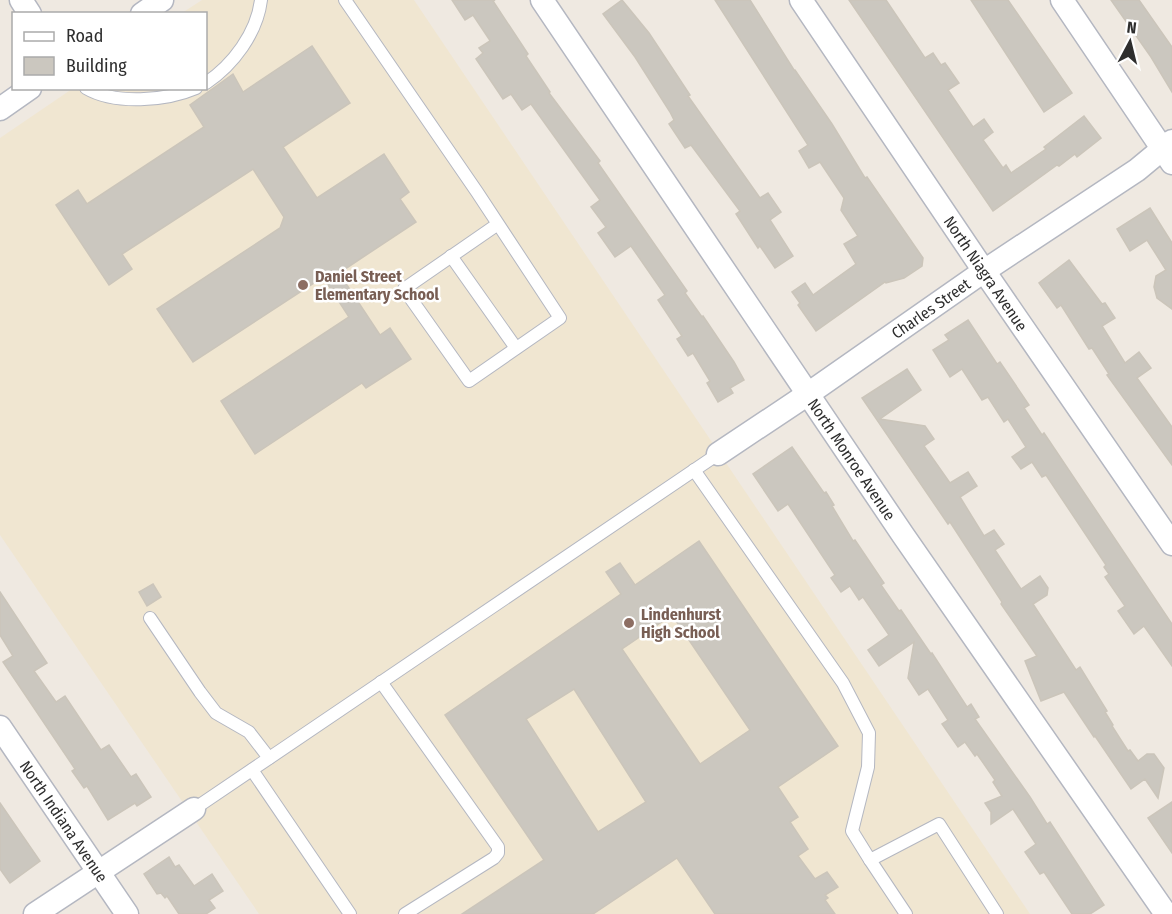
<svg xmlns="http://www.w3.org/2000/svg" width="1172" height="914" viewBox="0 0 1172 914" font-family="'Fira Sans Condensed',sans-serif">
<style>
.education{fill:#f0e6d1}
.building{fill:#cbc7bf;stroke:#cbc5ba;stroke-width:1.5;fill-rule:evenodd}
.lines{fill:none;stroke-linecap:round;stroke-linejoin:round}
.lane-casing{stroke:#b4b7c1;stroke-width:14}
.street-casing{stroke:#b4b7c1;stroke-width:25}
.lane{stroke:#fff;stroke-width:12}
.street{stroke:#fff;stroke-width:22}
.education-dot{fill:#8d6e63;stroke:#fff;stroke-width:2}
.labels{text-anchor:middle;stroke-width:5;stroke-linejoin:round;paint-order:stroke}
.street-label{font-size:16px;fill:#2e2e2e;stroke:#fff}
.education-label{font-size:16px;font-weight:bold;fill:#785e54;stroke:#fff;text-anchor:start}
</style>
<rect width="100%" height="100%" fill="#efe9e1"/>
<path class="education" d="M202 0H414L1030 914H259L0 535V138L72 89 206 88V14L182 13Z"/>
<g class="building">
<path d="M452 0H495L493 1 528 54 526 56 550 92 549 93 600 161 598 163 687 291 685 293 702 317 703 316 734 362 744 380 730 388 733 393 718 402 707 383 710 381 693 353 688 356 677 339 682 336 658 300 665 295 631 246 615 257 598 233 606 227 591 207 600 200 531 104 522 110 511 94 503 99 476 59 483 53 479 48 490 41 489 39 473 15 465 20Z"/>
<path d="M622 0 649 33 690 95 688 96 760 198 768 193 781 212 770 220 793 256 775 268 760 246 758 248 736 214 740 211 691 145 685 148 669 124 674 120 670 112 635 57 603 14Z"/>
<path d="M715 0H750L794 70H795L832 124 865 178 867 177 923 258 922 266 904 278 886 283 885 282 816 331 798 305 800 303 792 292 805 283 813 295 856 264 844 244 858 236 841 210 844 198 820 162 809 168 799 151 808 145Z"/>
<path d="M849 0H886L925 58 933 53 941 65 945 63 959 83 948 90 973 127 984 119 993 132 983 140 1003 168 1006 165 1011 173 1046 149 1044 147 1084 116 1101 138 1077 157 1075 154 1059 166 1057 165 993 211Z"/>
<path d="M971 0H1008L1072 93 1044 112Z"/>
<path d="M1111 0H1139L1172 47V92L1151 57Z"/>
<path d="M312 46 350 103 283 147 317 198 384 154 409 192 400 199 416 222 339 273 380 335 390 328 411 359 366 388 362 383 255 454 221 401 349 317 323 277 193 362 157 309 280 228 284 217 253 169 122 254 132 269 109 285 56 205 78 190 87 204 204 127 190 105 233 74 243 92Z"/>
<path d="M1150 208 1172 243V309L1157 298 1154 287 1156 276 1166 270 1147 240 1130 251 1117 229Z"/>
<path d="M1069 260 1102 304 1105 303 1115 318 1102 326 1125 363 1139 352 1151 368 1137 378 1172 427V465L1107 375 1109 374 1092 348 1089 349 1061 305 1057 308 1039 283Z"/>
<path d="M968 320 997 364 1000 362 1029 405 1024 408 1042 435 1044 433 1172 624V666L1144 626 1134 634 1118 611 1125 606 1105 577 1109 574 1104 567 1106 565 1046 475 1042 477 1032 462 1021 469 1012 457 1026 447 1008 419 1004 422 988 397 982 400 962 369 950 377 933 350 949 340 945 335Z"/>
<path d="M907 369 921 390 880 419 925 426 934 439 924 446 950 483 968 472 977 486 960 497 984 536 994 530 1004 544 995 550 1021 589 1040 576 1048 588 1047 595 1033 604 1076 670 1080 667 1107 711 1105 712 1113 725 1112 726 1128 751 1130 750 1138 761 1147 754H1154L1164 768 1158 798 1145 779 1131 789 1095 736 1094 737 1064 692 1041 701 1025 661 1037 656 1001 604 1002 602 950 522 948 524 862 398Z"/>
<path d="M792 447 824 493 826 492 834 505 832 506 853 541 855 540 884 583 881 585 899 611 901 610 931 654 932 653 967 707 971 704 979 717 975 719 1030 797 1047 824 1050 822 1104 905 1090 914H1072L1044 872 1040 874 1025 852 1036 844 1013 809 991 824V812L985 803 1002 796 993 782 995 780 977 754 975 756 965 742 958 747 942 724 948 720 928 689 919 695 908 678 914 642 879 666 868 650 889 635 863 597 859 600 850 586 841 592 831 578 835 575 788 504 778 511 753 474Z"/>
<path d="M699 541 838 746 778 787 798 817 790 822 808 849 798 856 815 879 827 872 838 887 825 895 828 898 825 900 835 914H715L677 858 593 914H462L544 860 445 715 621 594 606 572 620 563 635 585ZM672 615 750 730 700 764 622 649ZM574 689 646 802 598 832 526 719Z"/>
<path d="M153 584 161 597 147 606 139 592Z"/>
<path d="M0 592 47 663 34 671 56 702 65 696 101 750 109 745 131 777 136 774 151 797 137 806 135 803 108 820 87 786 84 788 72 771 75 769 3 662 13 656 0 635Z"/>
<path d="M1172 802V853L1148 818Z"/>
<path d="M0 803 40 861 10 883 0 869Z"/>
<path d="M169 857 175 867 179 865 194 886 212 874 223 891 209 900 215 908 206 914H179L167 896 165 898 161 893 157 894 144 874Z"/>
</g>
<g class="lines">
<defs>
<g id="lane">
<path d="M345 0 477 192 560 318 469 381 404 289 498 224"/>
<path d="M206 83C233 65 257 33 261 0"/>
<path d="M86 88C115 105 166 101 196 88"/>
<path d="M451 256 516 348"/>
<path d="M694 470 843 683 869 733 868 767 852 831 870 860 939 824 997 914"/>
<path d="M150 618 200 692 216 713 249 732 269 758"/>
<path d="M381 682 498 847V853L494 858 405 914"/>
<path d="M252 770 350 914"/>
<path d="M194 809 718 454"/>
<path d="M870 860 906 914"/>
</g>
<g id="street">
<path d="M21 0 30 14"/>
<path id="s1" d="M542 0 903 535 1166 914"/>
<path id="s2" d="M801 0 984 271 1172 544"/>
<path d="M1062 0 1172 163"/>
<path d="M142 14 162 0"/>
<path d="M0 109 30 88"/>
<path id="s3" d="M718 454 808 394 984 271 1137 170 1172 141"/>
<path id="s4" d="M0 727 127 914"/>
<path d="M35 914 194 809"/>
</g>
</defs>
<use href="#lane" class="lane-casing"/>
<use href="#street" class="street-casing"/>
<use href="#lane" class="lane"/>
<use href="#street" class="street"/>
</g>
<g class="education-dot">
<circle cx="303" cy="285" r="6"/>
<circle cx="629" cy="623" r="6"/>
</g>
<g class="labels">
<g class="street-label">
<text dy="6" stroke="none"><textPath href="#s2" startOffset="330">North Niagra Avenue</textPath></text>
<text dy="6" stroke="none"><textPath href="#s3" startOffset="258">Charles Street</textPath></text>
<text dy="6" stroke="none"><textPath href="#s1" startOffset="554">North Monroe Avenue</textPath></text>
<text dy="6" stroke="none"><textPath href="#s4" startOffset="114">North Indiana Avenue</textPath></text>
</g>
<g class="education-label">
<text x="315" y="282">Daniel Street<tspan x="315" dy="18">Elementary School</tspan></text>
<text x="641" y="620">Lindenhurst<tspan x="641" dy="18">High School</tspan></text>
</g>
</g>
<rect x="12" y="12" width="195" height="78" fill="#ffffff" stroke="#ababab" stroke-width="1.5"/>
<rect x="24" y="32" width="30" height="9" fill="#ffffff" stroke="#ababab" stroke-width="1.5"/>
<text x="66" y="42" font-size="18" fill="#2e2e2e">Road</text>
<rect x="24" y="57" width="30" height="18" fill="#cbc7bf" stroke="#ababab" stroke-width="1.5"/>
<text x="66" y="72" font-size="18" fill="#2e2e2e">Building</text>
<g transform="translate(1130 42) rotate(7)" stroke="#ffffff" stroke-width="4.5" paint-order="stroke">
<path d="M0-4.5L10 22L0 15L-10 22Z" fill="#2e2e2e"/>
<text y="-9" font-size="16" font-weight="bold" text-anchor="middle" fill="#2e2e2e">N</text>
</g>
</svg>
